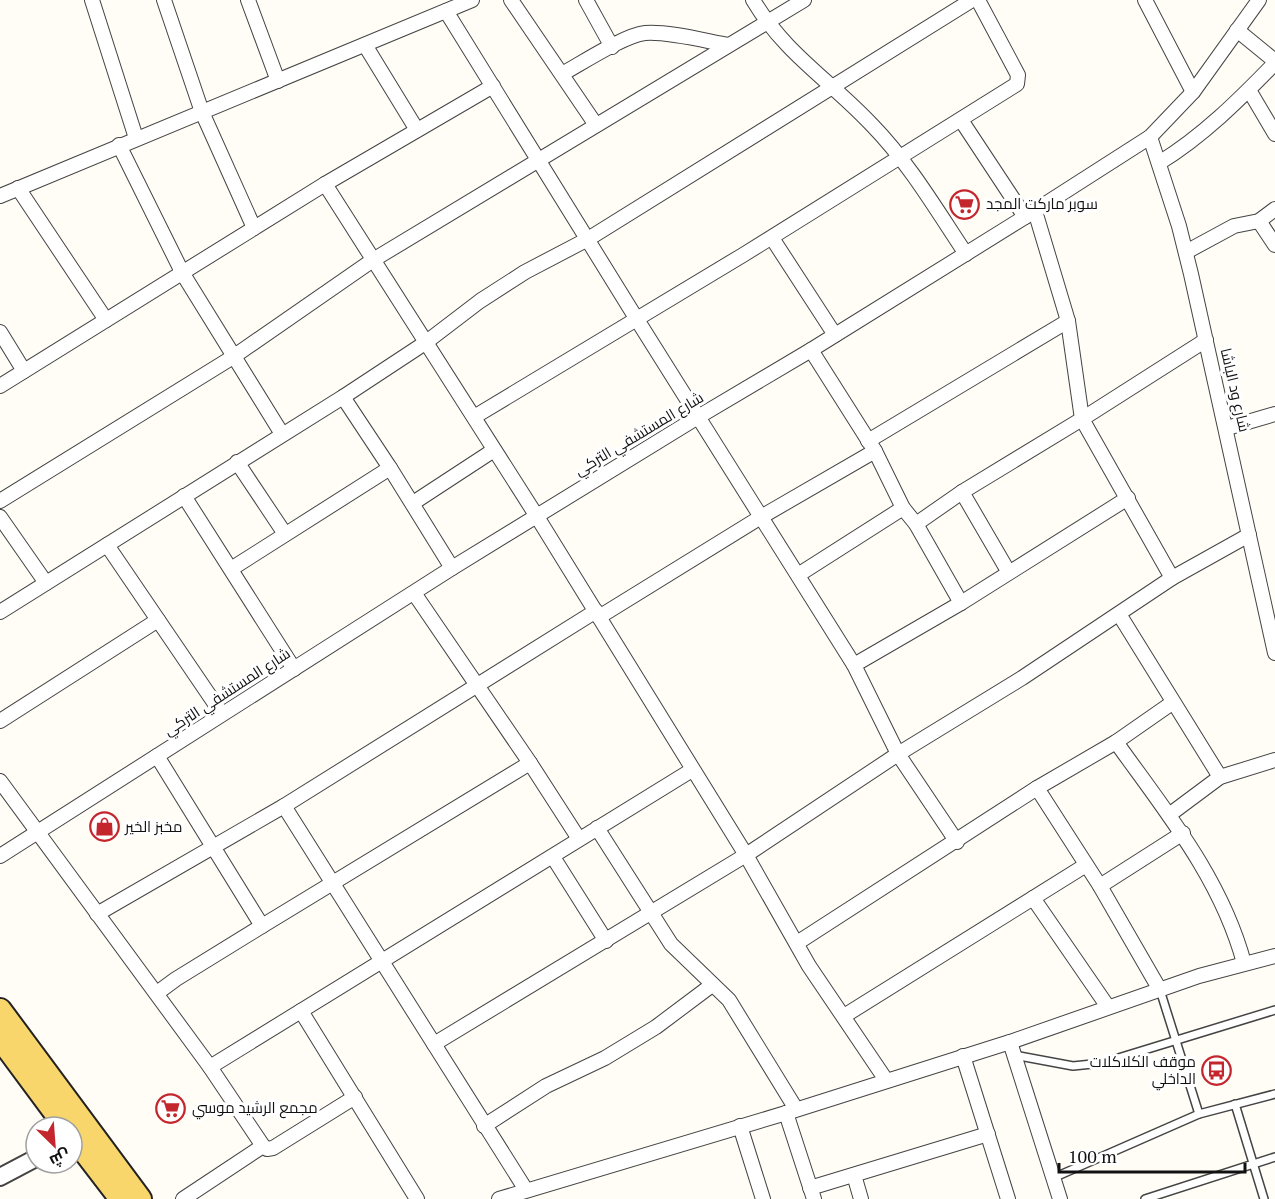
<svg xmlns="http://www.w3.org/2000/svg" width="1275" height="1199" viewBox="0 0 1275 1199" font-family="'PT Serif',Cairo,serif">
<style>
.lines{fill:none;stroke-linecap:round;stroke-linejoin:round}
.service-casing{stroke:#444;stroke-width:10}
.minor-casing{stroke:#444;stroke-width:16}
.tertiary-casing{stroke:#444;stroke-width:20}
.primary-casing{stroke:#222;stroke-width:26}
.service{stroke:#fff;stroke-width:7}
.minor{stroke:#fff;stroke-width:14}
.tertiary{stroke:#fff;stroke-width:16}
.primary{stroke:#f9d66b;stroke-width:22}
.labels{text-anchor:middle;stroke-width:6;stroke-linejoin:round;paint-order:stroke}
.poi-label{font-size:15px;fill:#111;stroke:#fff;text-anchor:start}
.street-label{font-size:15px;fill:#111;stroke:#fff}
</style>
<rect width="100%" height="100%" fill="#fffdf5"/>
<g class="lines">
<defs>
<g id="service">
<path d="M1160 990 1199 1114"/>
<path d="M1014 1055 1073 1066 1102 1063 1275 1010"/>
<path d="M1235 1104 1264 1199"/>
<path d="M1053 1178 1199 1114 1275 1094"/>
<path d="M1145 1199 1275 1157"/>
</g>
<g id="minor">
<path d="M92 0 136 138"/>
<path d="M164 0 202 112 254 228"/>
<path d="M248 0 278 81"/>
<path d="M511 0 596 125"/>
<path d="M586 0 612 47"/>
<path d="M753 0C785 54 831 81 872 125 909 163 936 209 966 254"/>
<path d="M1145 0 1193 92"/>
<path d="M446 11 636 318 854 665 898 754 957 842"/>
<path d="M1237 30 1275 61"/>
<path d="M365 45 417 130"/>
<path d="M562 74C582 63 625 35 645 33 667 31 706 41 728 45"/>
<path d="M1249 90 1275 134"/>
<path d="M961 120 1025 217"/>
<path d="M1150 137 1179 226 1191 274 1275 653"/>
<path d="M119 145 183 274 282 434"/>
<path d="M1159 163C1203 136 1239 100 1275 63"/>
<path d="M325 184 536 515 746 855 809 966 886 1080"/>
<path d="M18 188 106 320"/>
<path d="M0 196 472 0"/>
<path d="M1035 211 1068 321 1082 419 1172 578"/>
<path d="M1259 221 1275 245"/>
<path d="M772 238 835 335"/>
<path d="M1186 252 1234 226 1259 221 1275 209"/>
<path d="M0 332 24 371"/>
<path d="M811 350 875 451 903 508 916 524 961 603"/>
<path d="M0 386 325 184 493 86"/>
<path d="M474 417 743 255 1017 84 1018 75 978 0"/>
<path d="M1227 428 1275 414"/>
<path d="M868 441 1068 321"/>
<path d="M237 462 285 534"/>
<path d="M390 468 452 568"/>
<path d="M962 492 1008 571"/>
<path d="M184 496 294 669"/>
<path d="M0 501 233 357 373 260 804 0"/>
<path d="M413 503 494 450"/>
<path d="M0 517 46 583"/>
<path d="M916 524 962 492 1082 419 1206 340"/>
<path d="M107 545 222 714"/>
<path d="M231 569 390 468 343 397"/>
<path d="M798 575 903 508"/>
<path d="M414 593 530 763 579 839"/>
<path d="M0 612 343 397 425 343 480 301 525 272 588 239 972 0"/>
<path d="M1119 614 1220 777"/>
<path d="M599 617 761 517 875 451"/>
<path d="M854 665 961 603 1128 498"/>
<path d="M0 721 158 620"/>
<path d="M1116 742C1166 812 1221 878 1244 963"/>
<path d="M157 756 262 926"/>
<path d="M0 781 210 1067 263 1146 267 1149 273 1148 355 1097"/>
<path d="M1037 788 1100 886 1160 990"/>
<path d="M284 806 526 1190"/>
<path d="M1169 815 1220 777 1275 760"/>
<path d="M597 828 671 944 729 1000 796 1109"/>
<path d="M0 856 452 568 698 417 811 350 1025 217 1150 137 1193 92 1259 0"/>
<path d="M553 857 606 941"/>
<path d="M1100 886 1183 833"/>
<path d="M1033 898 1108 1007"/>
<path d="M97 914 284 806 596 611"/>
<path d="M797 943 1037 788 1116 742 1172 703"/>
<path d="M157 993 176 979 262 926 530 763"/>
<path d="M301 1011 417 1199"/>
<path d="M844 1016 1086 865"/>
<path d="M1010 1042 1060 1199"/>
<path d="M434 1044 746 855 898 754 1022 678 1172 578 1249 535"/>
<path d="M963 1056 1008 1199"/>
<path d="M210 1067 692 770"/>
<path d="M786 1113 814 1199"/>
<path d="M484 1126 546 1086 605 1058 656 1027 712 985"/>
<path d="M740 1126 763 1199"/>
<path d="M854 1175 861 1199"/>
<path d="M810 1188 988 1134"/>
<path d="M183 1199 263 1146"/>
<path d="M499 1199 786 1113 1010 1042 1199 976 1275 956"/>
</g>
<path id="tertiary" d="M0 1177 36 1158"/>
<g id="primary">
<path d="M0 1010 140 1199"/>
<path d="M0 1038 66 1127"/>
<path d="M72 1135 121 1199"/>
</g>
</defs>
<use href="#service" class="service-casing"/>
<use href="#minor" class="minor-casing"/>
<use href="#tertiary" class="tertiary-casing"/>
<use href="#primary" class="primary-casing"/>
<use href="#service" class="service"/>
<use href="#minor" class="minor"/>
<use href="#tertiary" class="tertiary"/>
<use href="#primary" class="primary"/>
</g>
<defs>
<symbol id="supermarket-ring" viewBox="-11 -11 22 22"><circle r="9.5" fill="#fff" stroke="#c4262e" stroke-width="1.5"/><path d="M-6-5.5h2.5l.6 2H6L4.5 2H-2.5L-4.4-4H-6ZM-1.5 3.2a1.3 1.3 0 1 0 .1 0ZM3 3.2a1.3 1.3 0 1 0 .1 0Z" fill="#c4262e"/></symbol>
<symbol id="shop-ring" viewBox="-11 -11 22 22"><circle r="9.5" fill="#fff" stroke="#c4262e" stroke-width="1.5"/><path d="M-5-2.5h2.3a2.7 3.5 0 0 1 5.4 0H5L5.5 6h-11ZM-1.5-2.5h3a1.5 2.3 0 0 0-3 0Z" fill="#c4262e"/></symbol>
<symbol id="bus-ring" viewBox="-11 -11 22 22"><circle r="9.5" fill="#fff" stroke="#c4262e" stroke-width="1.5"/><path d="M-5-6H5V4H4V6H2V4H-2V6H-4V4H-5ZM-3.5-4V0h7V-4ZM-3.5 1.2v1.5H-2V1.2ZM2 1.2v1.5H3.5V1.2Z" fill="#c4262e"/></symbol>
</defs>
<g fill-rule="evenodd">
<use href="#supermarket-ring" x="948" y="188" width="33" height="33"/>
<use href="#shop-ring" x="88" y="810" width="33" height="33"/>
<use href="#bus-ring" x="1200" y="1054" width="33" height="33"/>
<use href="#supermarket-ring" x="154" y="1092" width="33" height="33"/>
</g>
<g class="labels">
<g class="poi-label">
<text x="986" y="209">سوبر ماركت المجد</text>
<text x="125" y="832">مخبز الخير</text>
<text x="1196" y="1067" text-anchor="end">موقف الكلاكلات<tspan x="1196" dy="17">الداخلي</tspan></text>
<text x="192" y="1113">مجمع الرشيد موسي</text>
</g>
<g class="street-label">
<text transform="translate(1235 390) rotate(77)" y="5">شارع ود الباشا</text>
<text transform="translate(639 434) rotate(-31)" y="5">شارع المستشفي التركي</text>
<text transform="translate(227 692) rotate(-33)" y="5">شارع المستشفي التركي</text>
</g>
</g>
<g transform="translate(54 1145) rotate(155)"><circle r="28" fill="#ffffff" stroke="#a0a0a0" stroke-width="1.5"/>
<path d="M0-4.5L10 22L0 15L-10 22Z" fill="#c4262e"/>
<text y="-9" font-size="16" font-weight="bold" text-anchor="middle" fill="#111111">ش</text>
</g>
<path d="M1059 1163v9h186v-9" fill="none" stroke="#111111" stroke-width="3"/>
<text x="1068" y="1163" font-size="18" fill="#111111" stroke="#ffffff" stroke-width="4.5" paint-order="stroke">100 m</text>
</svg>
